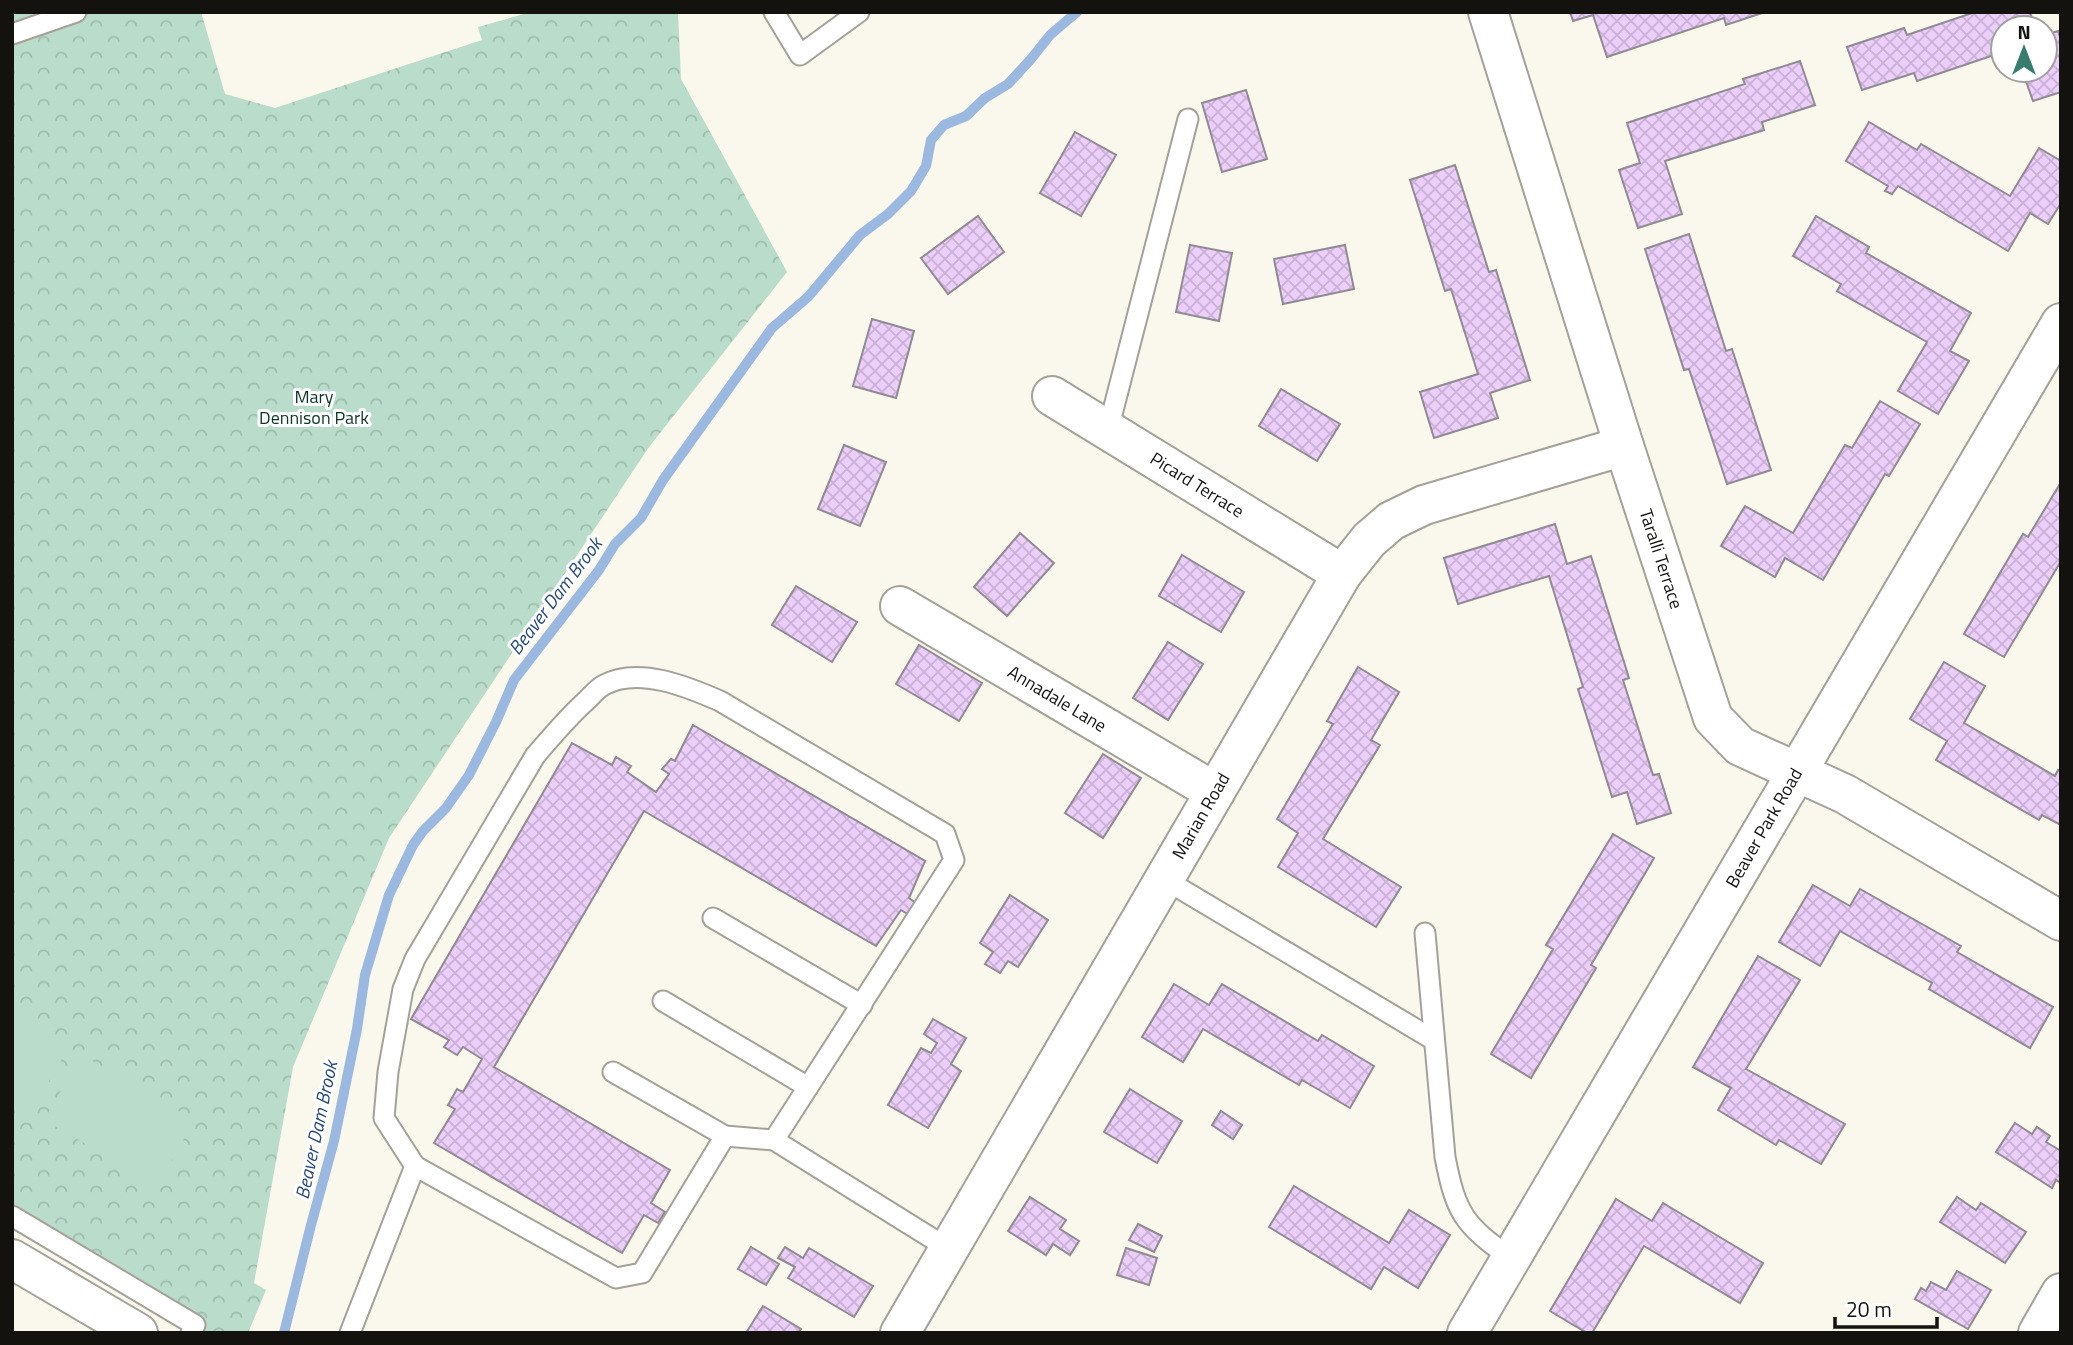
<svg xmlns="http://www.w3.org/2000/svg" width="2073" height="1345" viewBox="0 0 2073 1345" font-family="'Titillium Web',sans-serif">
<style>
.park{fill:url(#park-crowns)}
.garden{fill:#b9ddca}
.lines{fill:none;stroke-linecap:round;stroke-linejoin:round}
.stream{stroke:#9bb8e1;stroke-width:10}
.building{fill:url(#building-cross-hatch);stroke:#908a92;stroke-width:2}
.lane-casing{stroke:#a4a198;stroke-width:23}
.street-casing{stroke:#a4a198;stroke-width:42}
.secondary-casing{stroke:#a4a198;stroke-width:42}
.lane{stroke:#fff;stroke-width:19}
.street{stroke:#fff;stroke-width:38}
.secondary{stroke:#fff;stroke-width:38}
.labels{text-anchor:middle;stroke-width:6;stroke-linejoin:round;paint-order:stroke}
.park-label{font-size:18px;fill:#0b3825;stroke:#fff}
.street-label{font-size:18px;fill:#13120f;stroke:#fff}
.water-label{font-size:19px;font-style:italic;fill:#25497e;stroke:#fff}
</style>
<defs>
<pattern id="park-crowns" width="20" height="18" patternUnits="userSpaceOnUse" patternTransform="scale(1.75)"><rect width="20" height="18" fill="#b9ddca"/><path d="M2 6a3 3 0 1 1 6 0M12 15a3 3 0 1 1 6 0" fill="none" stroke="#9ebdac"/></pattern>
<pattern id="building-cross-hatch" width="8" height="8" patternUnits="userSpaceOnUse" patternTransform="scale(1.75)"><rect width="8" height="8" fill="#eccefa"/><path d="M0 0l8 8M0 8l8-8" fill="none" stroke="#cab0d5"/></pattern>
</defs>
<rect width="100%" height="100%" fill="#faf7ed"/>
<path class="park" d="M12 12H201L225 94 275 108 482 40 478 27 531 12H678L681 79 787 272 649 447 389 838 293 1067 254 1283 266 1290 248 1333H198L12 1223Z"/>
<g class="garden">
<path d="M12 1013 69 1047 31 1111 12 1100Z"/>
<path d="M82 1055 195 1120 157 1185 44 1120Z"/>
</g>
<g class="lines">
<path class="stream" d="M284 1333 311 1225 334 1141 357 1029 365 975 389 895 413 845 423 831 446 808 469 775 496 722 514 680 599 570 615 544 641 518 663 480 772 328 808 297 860 235 888 214 911 191 926 166 931 140 944 125 966 116 985 98 1008 84 1031 59 1050 35 1077 12"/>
</g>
<g class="building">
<path d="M1570 12H1765L1726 25 1724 18 1607 57 1593 15 1573 21Z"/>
<path d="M1975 12H2030L2035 28H2003V52L1917 81 1914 73 1862 90 1847 47 1904 28 1907 35Z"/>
<path d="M2058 31 2061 40V92L2033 101 2022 70H2045V35Z"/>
<path d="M1800 61 1815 105 1762 122 1764 130 1665 161 1682 214 1638 228 1619 170 1640 163 1627 123 1745 84 1743 79Z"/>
<path d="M1246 90 1267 159 1222 172 1202 103Z"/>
<path d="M1869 122 1917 150 1921 144 2010 196 2039 148 2061 161V203L2048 224 2030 213 2008 251 1898 186 1892 194 1885 191 1888 186 1846 161Z"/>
<path d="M1075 132 1116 155 1081 216 1040 193Z"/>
<path d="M1455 165 1489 272 1496 270 1530 380 1490 393 1498 418 1434 438 1420 392 1478 374 1451 289 1445 291 1410 180Z"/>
<path d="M978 216 1004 252 948 294 921 258Z"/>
<path d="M1816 216 1869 247 1866 253 1971 313 1950 351 1969 361 1938 414 1898 391 1927 342 1837 291 1841 284 1793 256Z"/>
<path d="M1689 234 1726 351 1732 349 1771 470 1727 484 1689 369 1684 370 1645 249Z"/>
<path d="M1190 245 1232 253 1219 321 1176 312Z"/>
<path d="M1345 245 1354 289 1283 304 1274 259Z"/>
<path d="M872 319 914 331 896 398 853 386Z"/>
<path d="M1281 389 1340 424 1317 461 1259 426Z"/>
<path d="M1880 401 1920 424 1889 476 1885 474 1823 580 1785 558 1775 577 1721 546 1745 506 1793 533 1845 445 1852 448Z"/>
<path d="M844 445 886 462 860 526 818 509Z"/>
<path d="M2061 482V561L2004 657 1964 634 2023 534 2028 537Z"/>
<path d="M1555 524 1567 564 1591 556 1629 678 1623 680 1653 775 1659 774 1671 813 1637 824 1627 792 1612 797 1578 689 1583 687 1549 576 1458 604 1444 558Z"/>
<path d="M1020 533 1054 563 1007 616 974 587Z"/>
<path d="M1182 555 1244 592 1221 632 1159 596Z"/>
<path d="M796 586 857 622 832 662 772 625Z"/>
<path d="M1168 642 1203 664 1168 720 1133 698Z"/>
<path d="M919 645 982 683 959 721 896 684Z"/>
<path d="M1944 662 1985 686 1964 723 2055 776 2058 770 2061 772V825L2042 815 2039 820 1936 760 1947 741 1910 719Z"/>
<path d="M1358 667 1399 692 1371 740 1380 745 1323 839 1401 887 1376 927 1278 867 1298 833 1277 819 1333 724 1327 721Z"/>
<path d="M693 725 925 861 909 898 917 904 909 915 901 910 876 946 644 811 494 1067 670 1170 651 1203 665 1212 658 1223 644 1215 622 1253 434 1143 455 1109 448 1105 457 1089 463 1092 482 1059 463 1047 457 1055 444 1047 449 1040 411 1019 572 743 612 765 616 757 631 766 627 772 656 792 669 774 662 769 671 759 675 761Z"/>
<path d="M1103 754 1141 778 1103 838 1065 813Z"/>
<path d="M1613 834 1654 858 1591 965 1596 968 1531 1078 1491 1054 1553 949 1546 945Z"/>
<path d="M1813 885 1850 906 1860 889 1961 946 1957 952 2053 1007 2030 1048 1929 989 1932 983 1840 931 1820 966 1779 942Z"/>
<path d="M1010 895 1048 920 1018 967 1008 961 1000 973 985 964 993 952 980 943Z"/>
<path d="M1758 956 1800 980 1746 1069 1845 1124 1821 1164 1779 1140 1776 1145 1718 1110 1731 1088 1693 1067Z"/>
<path d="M1174 984 1209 1005 1222 984 1318 1041 1322 1035 1374 1066 1350 1108 1302 1080 1299 1085 1203 1029 1183 1062 1142 1037Z"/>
<path d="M933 1019 966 1038 951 1064 961 1071 928 1128 888 1105 921 1048 931 1053 937 1043 924 1034Z"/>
<path d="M1130 1089 1182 1121 1157 1163 1104 1132Z"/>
<path d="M1221 1111 1242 1125 1233 1139 1212 1125Z"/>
<path d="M2015 1123 2032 1134 2037 1127 2050 1136 2046 1142 2061 1151V1183L2056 1180 2052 1188 1996 1152Z"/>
<path d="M1294 1186 1389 1243 1409 1210 1450 1235 1418 1288 1384 1267 1371 1289 1269 1227Z"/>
<path d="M1030 1197 1066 1220 1060 1229 1079 1241 1070 1255 1053 1244 1046 1255 1008 1231Z"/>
<path d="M1957 1197 1976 1210 1981 1203 2026 1232 2005 1263 1940 1222Z"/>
<path d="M1616 1199 1652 1221 1663 1203 1763 1263 1740 1303 1644 1246 1592 1333H1587L1550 1311Z"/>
<path d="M1138 1224 1162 1236 1154 1252 1129 1240Z"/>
<path d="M751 1247 779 1264 766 1285 738 1269Z"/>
<path d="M785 1247 803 1258 809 1248 873 1286 854 1317 788 1278 795 1267 778 1258Z"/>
<path d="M1126 1248 1157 1258 1149 1285 1117 1275Z"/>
<path d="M1957 1271 1991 1290 1968 1329 1915 1299 1921 1288 1926 1291 1931 1282 1946 1290Z"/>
<path d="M763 1306 801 1329 798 1333H746Z"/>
</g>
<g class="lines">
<defs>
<g id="lane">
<path d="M774 12 800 55 859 12"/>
<path d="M12 34 76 12"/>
<path d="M1108 430 1188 119"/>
<path d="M1164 879 1434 1040"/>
<path d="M713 918 862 1005"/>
<path d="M1425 933 1445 1157C1456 1214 1464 1225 1511 1258"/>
<path d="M663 1001 808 1087"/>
<path d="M613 1072 725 1136 774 1140 949 1249"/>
<path d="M415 1166 616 1278 642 1273 725 1136"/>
<path d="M12 1216 195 1325 191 1333"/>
<path d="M350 1333 415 1166 384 1118 388 1072 403 989 415 959 535 756C552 736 568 717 587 700 592 695 598 688 604 685 638 666 688 687 720 701L945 834 954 860 774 1140"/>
</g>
<g id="street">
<path d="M1488 12 1624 446 1713 718 1740 746 1845 794 2061 921"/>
<path d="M1052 396 1342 574"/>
<path d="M900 606 1215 792"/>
<path d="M900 1333 1342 574 1369 540 1391 521 1424 505 1624 446"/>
<path d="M1467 1333 2061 323"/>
<path d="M2038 1333 2061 1293"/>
</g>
<path id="secondary" d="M12 1259 138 1333"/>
</defs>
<use href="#lane" class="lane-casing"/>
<use href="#street" class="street-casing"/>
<use href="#secondary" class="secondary-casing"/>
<use href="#lane" class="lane"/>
<use href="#street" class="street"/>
<use href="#secondary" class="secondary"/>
</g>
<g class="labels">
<g class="park-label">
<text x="314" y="403">Mary<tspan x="314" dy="21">Dennison Park</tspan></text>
</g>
<g class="street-label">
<text transform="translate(1197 485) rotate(32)" y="6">Picard Terrace</text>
<text transform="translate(1661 559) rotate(72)" y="6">Taralli Terrace</text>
<text transform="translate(1057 699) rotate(31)" y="6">Annadale Lane</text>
<text transform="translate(1201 816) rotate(-60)" y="6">Marian Road</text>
<text transform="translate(1764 828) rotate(-60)" y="6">Beaver Park Road</text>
</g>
<g class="water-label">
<text transform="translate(555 596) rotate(-53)" y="7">Beaver Dam Brook</text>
<text transform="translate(316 1130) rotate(-78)" y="7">Beaver Dam Brook</text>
</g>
</g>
<rect width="2073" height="1345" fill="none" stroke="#13120f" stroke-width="28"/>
<g transform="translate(2024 49)"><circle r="33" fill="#ffffff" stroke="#a1a09f" stroke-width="2"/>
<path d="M0-5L12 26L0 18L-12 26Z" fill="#387c70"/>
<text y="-10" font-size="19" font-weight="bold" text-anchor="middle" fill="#13120f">N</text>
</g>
<path d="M1835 1317v10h102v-10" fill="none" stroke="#13120f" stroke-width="3.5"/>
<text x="1846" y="1317" font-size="21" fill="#13120f" stroke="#ffffff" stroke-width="5" paint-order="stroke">20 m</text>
</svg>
